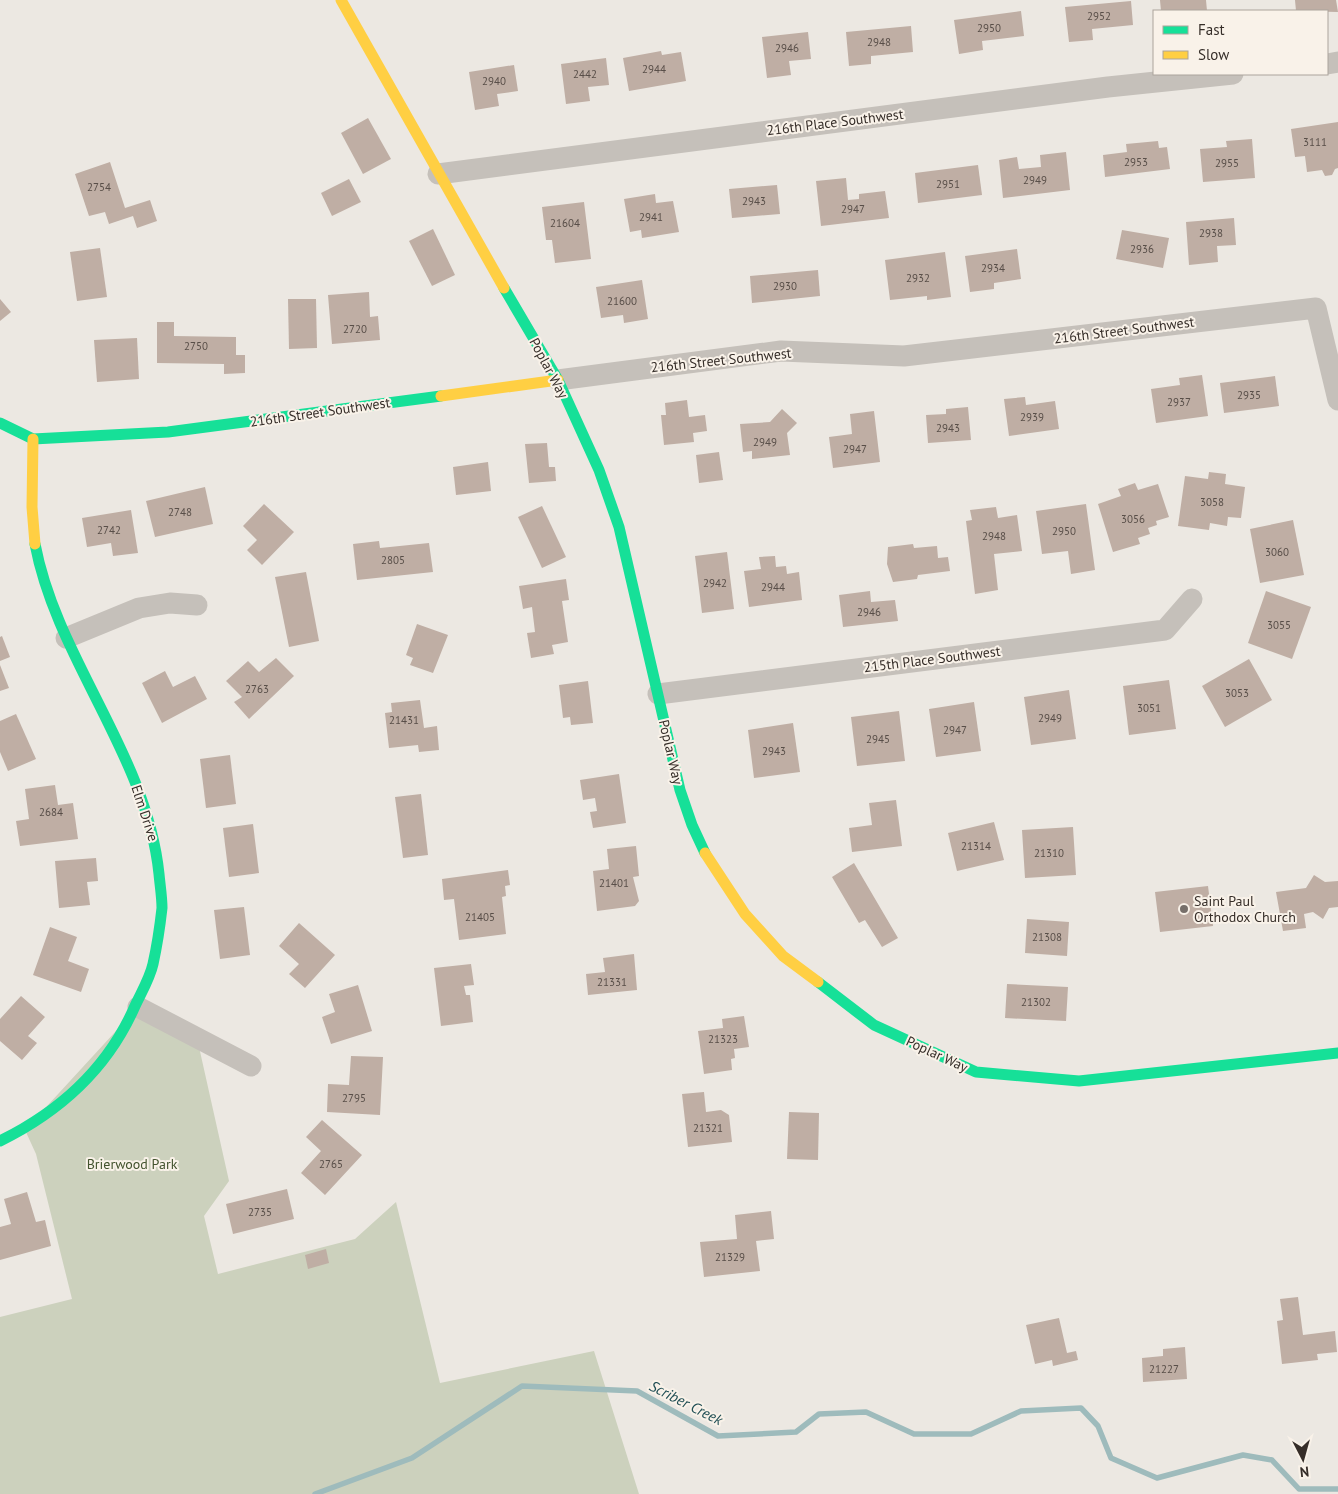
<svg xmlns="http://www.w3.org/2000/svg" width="1338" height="1494" viewBox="0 0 1338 1494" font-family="'PT Sans',sans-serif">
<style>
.green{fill:#ccd1bd}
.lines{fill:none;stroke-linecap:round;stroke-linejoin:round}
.stream{stroke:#9ebbbc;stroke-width:5.5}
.building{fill:#bfaea4}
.street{stroke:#c5c0ba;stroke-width:21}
.fast{stroke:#16e098;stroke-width:11}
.slow{stroke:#ffcf43;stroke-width:11}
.poi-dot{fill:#766f6a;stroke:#f9f2e9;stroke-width:2}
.labels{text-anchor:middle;stroke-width:4;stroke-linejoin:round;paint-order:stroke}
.number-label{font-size:11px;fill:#584e48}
.street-label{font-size:14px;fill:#362e29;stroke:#f9f2e9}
.poi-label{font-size:14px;fill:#362e29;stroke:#f9f2e9;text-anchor:start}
.park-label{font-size:14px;fill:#43532e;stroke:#f9f2e9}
.water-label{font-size:15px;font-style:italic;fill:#214f55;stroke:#f9f2e9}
</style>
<rect width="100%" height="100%" fill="#ece8e2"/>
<path class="green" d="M138 1007 197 1038 229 1181 204 1216 218 1274 355 1239 396 1202 440 1383 594 1351 639 1494H0V1317L72 1299 36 1154 25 1130Z"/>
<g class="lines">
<path class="stream" d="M315 1494 412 1458 522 1386 637 1391 718 1436 796 1432 819 1414 866 1412 914 1434H971L1021 1411 1081 1408 1098 1426 1111 1458 1157 1478 1243 1455 1272 1460 1299 1489H1338"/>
</g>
<g class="building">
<path d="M1160 0H1206L1207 11H1161Z"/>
<path d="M1295 0H1336L1338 12 1296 11Z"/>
<path d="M1131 1 1133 25 1092 29 1093 40 1069 42 1065 7Z"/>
<path d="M1021 11 1024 36 982 41 983 50 959 54 954 20Z"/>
<path d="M911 26 913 52 871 56V64L849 66 846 32Z"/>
<path d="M808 32 811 59 789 61 791 75 767 78 762 37Z"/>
<path d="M661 51 662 55 681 52 686 81 629 91 623 58Z"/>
<path d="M606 58 609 85 588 87 590 101 566 104 561 64Z"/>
<path d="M514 65 518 91 497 94 499 106 475 110 469 72Z"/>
<path d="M368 118 391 159 363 174 341 133Z"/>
<path d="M1338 122V168L1335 169 1332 175 1325 176 1322 170 1307 172 1305 156 1295 157 1291 129Z"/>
<path d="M1252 139 1255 178 1203 182 1200 149 1227 147 1226 141Z"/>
<path d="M1158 141 1159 148 1167 147 1170 169 1105 177 1103 155 1127 152 1126 144Z"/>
<path d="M1066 152 1070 190 1003 198 999 160 1017 157 1019 169 1041 167 1040 155Z"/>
<path d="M110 162 125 208 150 200 157 221 137 228 133 216 109 224 105 212 89 216 75 174Z"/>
<path d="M978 165 982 195 918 203 915 173Z"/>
<path d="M846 178 848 200 859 199V194L885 191 889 218 821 226 816 181Z"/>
<path d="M349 179 361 202 332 216 321 193Z"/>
<path d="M777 185 780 214 732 218 729 189Z"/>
<path d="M655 194 656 203 673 201 679 232 642 238 641 230 630 232 624 199Z"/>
<path d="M584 202 591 259 555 263 552 240H546L542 207Z"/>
<path d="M1234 218 1236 245 1217 246 1218 262 1189 265 1186 222Z"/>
<path d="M433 229 455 275 432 286 409 241Z"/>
<path d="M1122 230 1169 238 1163 268 1116 259Z"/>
<path d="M100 248 107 297 77 301 70 252Z"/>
<path d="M1017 249 1021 279 994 283V289L970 292 965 256Z"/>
<path d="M945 252 951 297 927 300V296L890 300 885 260Z"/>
<path d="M818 270 820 296 752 303 750 276Z"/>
<path d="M642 280 648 319 624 323 623 315 601 318 596 287Z"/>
<path d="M369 292 370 317 378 316 380 340 332 344 328 295Z"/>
<path d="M0 299 11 312 0 321Z"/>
<path d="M288 299H316L317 348 289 349Z"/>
<path d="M157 322H174V336L236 337V355H245V373L224 374V364L157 363Z"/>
<path d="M137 338 139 379 97 382 94 340Z"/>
<path d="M1202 375 1208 416 1156 423 1151 389 1180 385 1179 378Z"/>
<path d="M1275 376 1279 406 1224 413 1220 383Z"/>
<path d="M1025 397 1026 405 1055 401 1059 429 1009 436 1004 399Z"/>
<path d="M687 400 689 417 705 415 707 431 693 433 694 442 664 445 661 415H666L665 403Z"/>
<path d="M968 407 971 440 928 443 926 415 946 414V409Z"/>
<path d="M782 409 797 423 787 433 790 455 752 459V451L743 452 740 424 770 422Z"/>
<path d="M874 411 880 462 833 468 829 437 852 434 850 414Z"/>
<path d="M547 443 549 467H555L556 481 529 483 525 444Z"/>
<path d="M719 452 723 480 699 483 696 455Z"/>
<path d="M488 462 491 491 456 495 453 467Z"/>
<path d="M1209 472 1226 474 1225 484 1245 487 1241 518 1228 517 1227 526 1210 523 1209 530 1178 526 1185 476 1208 479Z"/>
<path d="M1135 483 1138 490 1158 484 1169 517 1156 521 1157 525 1148 528 1150 534 1138 538 1140 544 1113 552 1098 504 1121 496 1118 489Z"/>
<path d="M205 487 213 524 155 537 146 501Z"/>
<path d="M264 504 294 532 262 565 247 550 257 540 243 526Z"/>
<path d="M1086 504 1095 570 1071 574 1068 551 1042 554 1036 511Z"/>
<path d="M542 506 566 557 542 568 518 517Z"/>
<path d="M996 507 998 518 1017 515 1022 551 994 554 998 590 975 594 966 521 972 520 970 510Z"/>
<path d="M131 510 138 553 113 556 111 543 87 547 82 518Z"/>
<path d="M1293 520 1304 575 1260 583 1250 529Z"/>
<path d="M379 541 380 548 429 543 433 572 357 580 353 544Z"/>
<path d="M913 544 914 548 937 546 938 558 948 557 950 571 918 575 917 579 893 582 887 564 888 547Z"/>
<path d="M727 552 734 609 702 613 695 556Z"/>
<path d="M775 556 776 567 786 566 787 574 799 572 802 600 749 607 744 571 761 569 759 557Z"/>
<path d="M306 572 319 641 289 647 275 577Z"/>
<path d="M566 579 569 600 562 601 568 642 552 645 554 654 531 658 527 633 535 632 532 607 523 609 519 586Z"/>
<path d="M870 591 871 602 895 600 898 621 843 627 839 595Z"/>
<path d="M1266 591 1311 607 1292 659 1248 643Z"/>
<path d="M417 624 448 635 433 673 410 665 413 658 406 655Z"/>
<path d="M2 636 10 657 0 661V637Z"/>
<path d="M276 658 294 676 249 719 234 702 242 697 226 681 248 661 259 672Z"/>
<path d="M1249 659 1272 700 1225 727 1202 686Z"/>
<path d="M0 665 9 688 0 691Z"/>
<path d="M165 671 173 687 195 676 207 699 162 723 142 683Z"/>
<path d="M1169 680 1176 729 1129 735 1123 686Z"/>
<path d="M588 681 593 723 571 725 570 717 563 718 559 685Z"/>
<path d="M1069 690 1076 739 1031 745 1024 697Z"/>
<path d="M420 700 424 728 437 726 439 750 419 752 418 745 389 748 385 713 392 712 391 703Z"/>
<path d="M974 702 981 751 936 757 929 709Z"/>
<path d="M899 711 905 761 857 766 851 717Z"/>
<path d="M16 714 36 759 8 771 0 752V721Z"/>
<path d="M793 723 800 772 754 778 748 730Z"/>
<path d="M230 755 236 804 206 808 200 759Z"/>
<path d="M619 774 626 823 593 828 590 812 597 811 595 798 583 800 580 780Z"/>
<path d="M55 785 58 805 73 803 78 839 20 846 16 821 29 819 25 789Z"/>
<path d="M421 794 428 855 403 858 395 797Z"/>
<path d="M896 800 902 846 852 852 849 828 872 825 869 803Z"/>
<path d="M994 822 1004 860 957 871 948 833Z"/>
<path d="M253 824 259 873 229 877 223 828Z"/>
<path d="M1073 827 1076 875 1025 878 1022 830Z"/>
<path d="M636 846 639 876 633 877 639 901 635 906 597 911 593 871 609 869 607 849Z"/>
<path d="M96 858 98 881 87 882 90 905 59 908 55 861Z"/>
<path d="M854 863 898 938 882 947 865 920 859 923 832 877Z"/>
<path d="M508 870 510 885 505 886 506 896 502 897 506 934 459 940 454 899 444 900 442 879Z"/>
<path d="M1314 875 1325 882 1338 881V907L1329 908 1323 919 1313 912 1304 914 1306 928 1283 931 1276 892 1306 888Z"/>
<path d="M1208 886 1213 926 1160 932 1155 892Z"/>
<path d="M244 907 250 955 220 959 214 910Z"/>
<path d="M1027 919 1069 922 1067 956 1025 953Z"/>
<path d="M299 923 335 955 305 988 289 974 299 964 279 946Z"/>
<path d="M50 927 77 937 68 961 89 969 81 992 33 975Z"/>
<path d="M634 954 637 990 588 995 586 974 605 972 603 958Z"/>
<path d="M471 964 474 985 464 986 466 995H470L473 1022 441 1026 434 968Z"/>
<path d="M1007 984 1068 987 1066 1021 1005 1018Z"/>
<path d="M358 985 372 1031 331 1044 322 1017 335 1012 329 994Z"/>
<path d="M21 996 45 1017 28 1036 37 1043 22 1060 0 1041V1019Z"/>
<path d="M744 1016 749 1047 734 1049 735 1058 731 1059 732 1070 704 1074 698 1031 723 1028 722 1019Z"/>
<path d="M351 1056 383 1057 380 1115 327 1112 328 1084 349 1085Z"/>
<path d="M704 1092 706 1112 721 1110 729 1115 732 1142 688 1147 682 1094Z"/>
<path d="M789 1112 819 1113 818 1160 787 1159Z"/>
<path d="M322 1120 362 1155 325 1195 301 1173 321 1151 306 1137Z"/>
<path d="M287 1189 294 1219 233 1234 226 1204Z"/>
<path d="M27 1192 36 1222 45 1220 51 1246 0 1260V1227L11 1224 4 1199Z"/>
<path d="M771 1211 774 1239 756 1241 760 1271 704 1277 700 1242 737 1239 735 1215Z"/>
<path d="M326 1249 329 1263 308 1269 305 1255Z"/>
<path d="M1298 1297 1303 1335 1335 1331 1337 1352 1317 1354 1318 1360 1282 1364 1277 1321 1283 1320 1280 1299Z"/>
<path d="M1059 1318 1067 1353 1076 1351 1078 1360 1053 1366 1052 1360 1035 1364 1026 1325Z"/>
<path d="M1185 1347 1187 1379 1143 1382 1142 1358 1163 1356V1349Z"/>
</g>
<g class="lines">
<g class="street">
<path d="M1327 64 1338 62"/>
<path d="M438 174 1108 87 1233 74"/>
<path d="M558 380 781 351 904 356 1316 308 1338 400"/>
<path d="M66 638 139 608 170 603 197 605"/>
<path d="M658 694 1165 630 1192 599"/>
<path d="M138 1007 251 1066"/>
</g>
<g class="fast">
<path d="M504 288 558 380 599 470 619 527 680 790 692 825 705 853"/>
<path d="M0 423 33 439 168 432 441 396"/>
<path d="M818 982 874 1025 976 1072 1079 1081 1338 1053"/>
<path d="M0 1141C61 1111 108 1068 135 1006 141 993 150 978 153 964 157 946 160 926 162 908 162 897 160 885 159 874 147 755 57 660 35 544"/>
</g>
<g class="slow">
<path d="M341 0 504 288"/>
<path d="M441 396 558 380"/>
<path d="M33 439 32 507 35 544"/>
<path d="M705 853 745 914 783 956 818 982"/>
</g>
</g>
<circle class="poi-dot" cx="1184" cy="909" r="5"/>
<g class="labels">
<g class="number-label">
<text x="1099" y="20">2952</text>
<text x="989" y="32">2950</text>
<text x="879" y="46">2948</text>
<text x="787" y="52">2946</text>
<text x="654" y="73">2944</text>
<text x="585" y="78">2442</text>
<text x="494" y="85">2940</text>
<text x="1315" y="146">3111</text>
<text x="1136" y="166">2953</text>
<text x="1227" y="167">2955</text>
<text x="1035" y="184">2949</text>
<text x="948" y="188">2951</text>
<text x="99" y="191">2754</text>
<text x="754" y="205">2943</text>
<text x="853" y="213">2947</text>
<text x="651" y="221">2941</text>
<text x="565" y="227">21604</text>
<text x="1211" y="237">2938</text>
<text x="1142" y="253">2936</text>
<text x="993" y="272">2934</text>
<text x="918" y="282">2932</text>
<text x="785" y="290">2930</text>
<text x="622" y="305">21600</text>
<text x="355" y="333">2720</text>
<text x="196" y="350">2750</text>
<text x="1249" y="399">2935</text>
<text x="1179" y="406">2937</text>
<text x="1032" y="421">2939</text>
<text x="948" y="432">2943</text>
<text x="765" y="446">2949</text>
<text x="855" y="453">2947</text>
<text x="1212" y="506">3058</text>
<text x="180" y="516">2748</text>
<text x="1133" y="523">3056</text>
<text x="109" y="534">2742</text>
<text x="1064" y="535">2950</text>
<text x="994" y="540">2948</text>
<text x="1277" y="556">3060</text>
<text x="393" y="564">2805</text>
<text x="715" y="587">2942</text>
<text x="773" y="591">2944</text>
<text x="869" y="616">2946</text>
<text x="1279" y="629">3055</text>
<text x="257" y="693">2763</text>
<text x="1237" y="697">3053</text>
<text x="1149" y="712">3051</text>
<text x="1050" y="722">2949</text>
<text x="404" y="724">21431</text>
<text x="955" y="734">2947</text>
<text x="878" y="743">2945</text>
<text x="774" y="755">2943</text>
<text x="51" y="816">2684</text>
<text x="976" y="850">21314</text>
<text x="1049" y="857">21310</text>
<text x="614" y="887">21401</text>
<text x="480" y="921">21405</text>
<text x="1047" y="941">21308</text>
<text x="612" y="986">21331</text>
<text x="1036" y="1006">21302</text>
<text x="723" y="1043">21323</text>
<text x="354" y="1102">2795</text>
<text x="708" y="1132">21321</text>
<text x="331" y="1168">2765</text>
<text x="260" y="1216">2735</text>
<text x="730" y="1261">21329</text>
<text x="1164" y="1373">21227</text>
</g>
<g class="street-label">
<text transform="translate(835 122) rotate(-7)" y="5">216th Place Southwest</text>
<text transform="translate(1124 330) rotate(-7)" y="5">216th Street Southwest</text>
<text transform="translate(721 360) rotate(-6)" y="5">216th Street Southwest</text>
<text transform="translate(549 368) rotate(62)" y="5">Poplar Way</text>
<text transform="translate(320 412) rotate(-8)" y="5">216th Street Southwest</text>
<text transform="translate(932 659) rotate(-7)" y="5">215th Place Southwest</text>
<text transform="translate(671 752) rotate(77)" y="5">Poplar Way</text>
<text transform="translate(145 813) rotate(72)" y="5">Elm Drive</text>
<text transform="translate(937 1054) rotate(25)" y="5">Poplar Way</text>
</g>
<g class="poi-label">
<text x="1194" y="906">Saint Paul<tspan x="1194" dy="16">Orthodox Church</tspan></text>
</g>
<g class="park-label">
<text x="132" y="1169">Brierwood Park</text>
</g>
<g class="water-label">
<text transform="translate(686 1403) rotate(27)" y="5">Scriber Creek</text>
</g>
</g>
<rect x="1153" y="10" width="175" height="65" fill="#f9f2e9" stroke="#aba49c"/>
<rect x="1163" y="26" width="25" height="8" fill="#16e098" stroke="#aba49c"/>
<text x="1198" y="35" font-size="15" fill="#362e29">Fast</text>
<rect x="1163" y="51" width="25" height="8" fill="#ffcf43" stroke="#aba49c"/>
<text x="1198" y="60" font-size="15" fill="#362e29">Slow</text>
<g transform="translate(1303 1459) rotate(174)" stroke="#f9f2e9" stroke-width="4" paint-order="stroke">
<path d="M0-4L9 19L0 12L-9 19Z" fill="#362e29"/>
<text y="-8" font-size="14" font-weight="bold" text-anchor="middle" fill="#362e29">N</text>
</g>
</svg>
